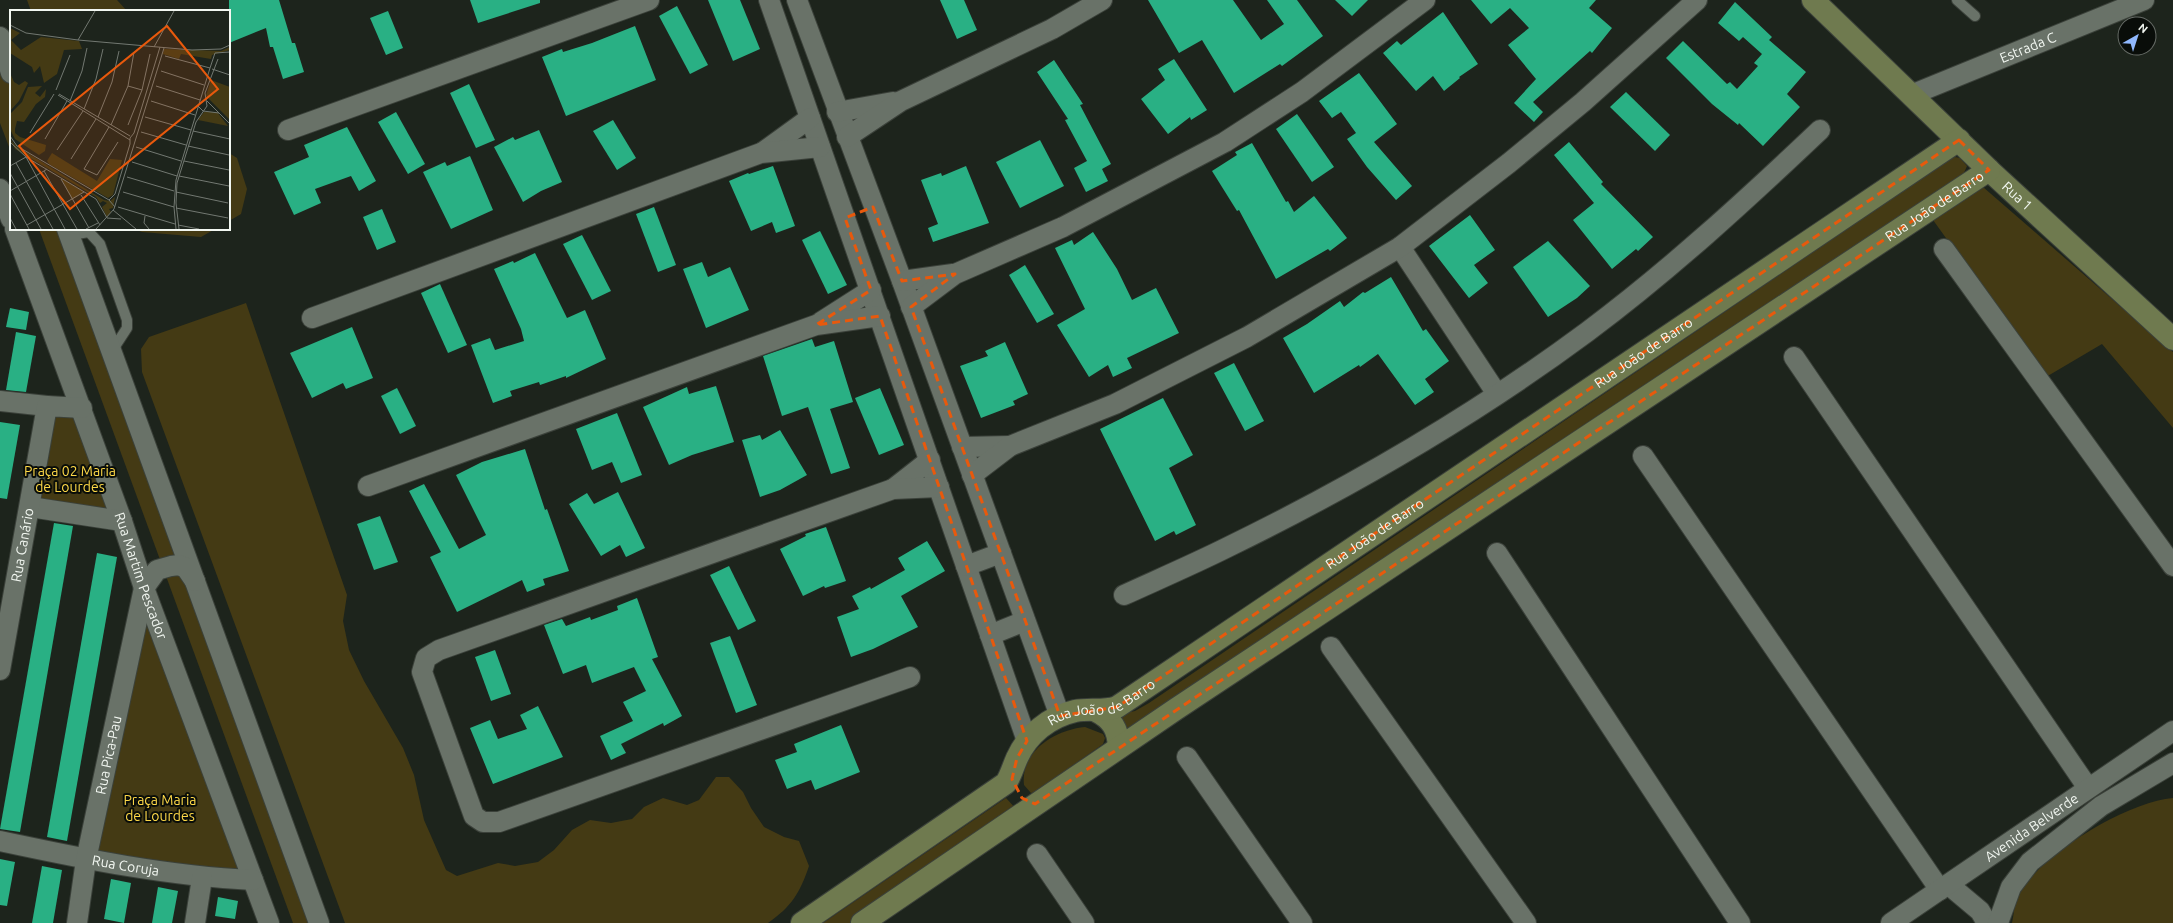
<svg xmlns="http://www.w3.org/2000/svg" width="2173" height="923" viewBox="0 0 2173 923" font-family="Ubuntu,sans-serif">
<style>
.green{fill:#443a14}
.building{fill:#29b084}
.lines{fill:none;stroke-linecap:round;stroke-linejoin:round}
.lane-casing{stroke:#3b413a;stroke-width:12}
.street-casing{stroke:#3b413a;stroke-width:22}
.secondary-casing{stroke:#3b413a;stroke-width:24}
.lane{stroke:#697268;stroke-width:10}
.street{stroke:#697268;stroke-width:20}
.secondary{stroke:#6f7a4f;stroke-width:22}
.marked{fill:none;stroke:#e8590c;stroke-width:3;stroke-dasharray:8 5;stroke-linejoin:round}
.labels{text-anchor:middle;stroke-width:4;stroke-linejoin:round;paint-order:stroke}
.street-label{font-size:14px;fill:#f2f7f1;stroke:#090d09}
.park-label{font-size:14px;fill:#fdd848;stroke:#090d09}
.inset-road{fill:none;stroke:#727871;stroke-width:1}
.view{fill:#e8590c;fill-opacity:0.15;stroke:#e8590c;stroke-width:2}
.inset-edge{fill:none;stroke:#f2f7f1;stroke-width:2}
</style>
<rect width="100%" height="100%" fill="#1d241c"/>
<g class="green">
<path d="M27 0H117L127 11H31Z"/>
<path d="M0 53 11 84V152L0 123Z"/>
<path d="M229 153 237 158 247 189 241 214 229 221Z"/>
<path d="M1955 157 1960 158 1967 166 1963 175 1129 738 1116 715 1135 711 1149 703 1950 159Z"/>
<path d="M1983 187 2173 352V428L2102 344 2046 377 1933 220Z"/>
<path d="M39 229H63L311 923H293Z"/>
<path d="M134 229H215L201 237 142 232Z"/>
<path d="M246 303 347 595 343 621 349 650 364 681 403 748 414 775 424 820 446 870 457 876 498 863 515 866 538 862 554 850 572 830 590 820 611 823 632 819 644 807 663 798 687 805 699 800 716 777H729L743 792 751 808 764 827 784 837 799 841 809 866C800 893 791 907 768 923H345L142 372 141 349 149 337Z"/>
<path d="M56 415 72 416 112 511 39 501Z"/>
<path d="M145 593 251 878 88 859Z"/>
<path d="M1085 727 1103 734 1105 738 1103 744 1036 792 1031 793 1024 785C1020 751 1055 730 1085 727Z"/>
<path d="M1006 798 1017 810 853 923H823Z"/>
<path d="M2173 798V923H2012C2014 915 2014 904 2018 896 2040 854 2127 802 2173 798Z"/>
</g>
<g class="building">
<path d="M229 0H279L292 43H295L304 72 283 79 273 47H270L266 28 229 43Z"/>
<path d="M470 0H540V3L478 23Z"/>
<path d="M708 0H740L760 49 733 61Z"/>
<path d="M940 0H964L977 30 957 39Z"/>
<path d="M1148 0H1233L1261 40 1284 24 1267 0H1297L1323 36 1282 66 1280 64 1234 93 1202 40 1179 53Z"/>
<path d="M1335 0H1368L1352 16Z"/>
<path d="M1471 0H1596L1589 8 1612 28 1592 53 1590 51 1533 102 1543 112 1534 122 1514 103 1536 79 1508 45 1529 28 1510 8 1491 24Z"/>
<path d="M1735 2 1772 37 1769 40 1806 72 1787 94 1800 107 1763 146 1739 123 1738 125 1712 104 1666 58 1683 41 1727 84 1730 82 1737 89 1758 66 1754 63 1762 54 1743 37 1739 41 1718 23Z"/>
<path d="M677 6 708 65 690 74 659 16Z"/>
<path d="M388 11 403 48 386 55 370 18Z"/>
<path d="M1443 12 1478 64 1459 77 1460 78 1444 91 1433 76 1416 91 1383 53 1397 41 1401 45Z"/>
<path d="M635 26 656 80 566 116 542 57 562 49 563 52 592 43Z"/>
<path d="M1174 59 1207 110 1191 120 1190 117 1168 134 1141 99 1165 80 1158 69Z"/>
<path d="M1054 60 1083 104 1080 105 1111 164 1102 169 1108 181 1086 192 1074 168 1087 161 1065 120 1068 119 1037 72Z"/>
<path d="M1359 73 1397 124 1374 142 1412 186 1396 200 1367 167 1347 139 1356 133 1341 112 1332 118 1319 101Z"/>
<path d="M469 84 495 140 476 148 450 93Z"/>
<path d="M1626 92 1670 135 1655 151 1610 107Z"/>
<path d="M396 112 425 164 408 174 378 122Z"/>
<path d="M1297 114 1334 167 1312 182 1276 129Z"/>
<path d="M613 120 636 158 617 170 593 131Z"/>
<path d="M347 127 376 181 359 191 351 176 315 189 321 203 294 215 274 172 309 157 304 145Z"/>
<path d="M539 130 562 182 541 191 523 202 494 147 513 137 515 140Z"/>
<path d="M1040 140 1064 186 1020 208 996 162Z"/>
<path d="M1569 142 1603 182 1601 184 1653 237 1638 251 1636 249 1612 269 1573 220 1594 203 1554 155Z"/>
<path d="M1252 143 1286 202 1288 201 1294 212 1314 196 1347 238 1330 251 1328 249 1276 279 1239 210 1237 211 1212 171 1237 155 1235 152Z"/>
<path d="M470 156 493 210 451 229 423 172 445 162 447 166Z"/>
<path d="M773 166 795 226 776 233 772 222 751 231 729 181 748 173 749 174Z"/>
<path d="M966 166 989 223 933 242 928 228 938 224 921 180 941 173 942 176Z"/>
<path d="M654 207 676 265 658 272 636 214Z"/>
<path d="M382 209 396 242 377 250 363 217Z"/>
<path d="M1470 215 1495 250 1474 265 1488 283 1469 298 1429 246Z"/>
<path d="M820 231 847 285 828 294 802 240Z"/>
<path d="M1093 232 1117 269 1132 300 1156 288 1179 333 1127 358 1132 368 1113 377 1108 365 1089 377 1057 325 1085 309 1055 248 1072 240 1074 245Z"/>
<path d="M582 235 611 291 592 300 563 244Z"/>
<path d="M1548 241 1590 286 1577 298 1548 317 1513 267Z"/>
<path d="M535 253 567 318 585 310 606 359 566 378V376L540 385 539 382 510 391 512 396 493 403 471 345 490 338 495 350 524 341 521 329 494 269 513 261 514 263Z"/>
<path d="M702 262 708 277 730 267 749 310 706 328 683 269Z"/>
<path d="M1025 265 1054 314 1037 323 1009 275Z"/>
<path d="M1391 277 1423 331 1426 329 1449 361 1425 379 1434 392 1415 405 1378 354 1360 367 1359 365 1314 393 1283 338 1307 324 1340 301 1344 307 1363 292 1365 293Z"/>
<path d="M440 284 467 345 448 353 421 293Z"/>
<path d="M10 308 29 312 26 330 6 327Z"/>
<path d="M352 327 373 378 346 389 343 383 312 398 290 353Z"/>
<path d="M16 332 36 336 26 392 6 390Z"/>
<path d="M812 339 815 347 834 341 853 402 830 409 850 468 831 474 808 407 782 416 763 356Z"/>
<path d="M1005 342 1028 394 1013 401 1015 405 981 418 960 366 988 356 985 351Z"/>
<path d="M1234 363 1264 421 1245 431 1214 373Z"/>
<path d="M716 386 734 442 692 455 669 465 643 407 687 387 689 394Z"/>
<path d="M397 388 416 426 400 434 381 396Z"/>
<path d="M880 388 904 445 879 455 855 398Z"/>
<path d="M1163 398 1193 455 1169 468 1196 525 1176 535 1174 531 1155 541 1100 429Z"/>
<path d="M617 413 642 475 621 483 612 462 592 470 576 429Z"/>
<path d="M0 422 20 425 7 499 0 498Z"/>
<path d="M780 430 807 475 780 490 760 497 742 440 760 435 762 440Z"/>
<path d="M525 449 545 510 547 509 569 571 543 579 545 585 527 592 522 580 457 612 430 557 441 552 409 491 424 484 459 549 486 535 456 475 482 462Z"/>
<path d="M618 492 645 548 626 557 620 545 601 556 569 504 587 493 594 504Z"/>
<path d="M380 516 398 562 374 570 357 524Z"/>
<path d="M54 523 73 526 20 832 0 829Z"/>
<path d="M826 527 846 581 825 588 824 586 803 596 780 549 806 536 805 534Z"/>
<path d="M927 541 945 571 901 596 918 627 873 649 851 657 837 617 859 609 852 596 870 587 871 589 905 570 898 558Z"/>
<path d="M97 553 117 557 67 841 47 837Z"/>
<path d="M729 566 756 621 738 630 710 575Z"/>
<path d="M637 598 658 657 652 659 682 716 664 726 663 723 621 744 626 753 611 760 600 736 633 721 623 702 646 691 634 667 592 683 586 665 563 674 544 625 562 619 566 626 590 617 591 620 618 610 617 606Z"/>
<path d="M730 636 757 705 736 713 710 643Z"/>
<path d="M495 650 511 694 491 701 475 657Z"/>
<path d="M538 706 563 757 493 784 470 728 490 720 498 739 527 729 520 715Z"/>
<path d="M841 725 860 772 815 790 811 780 787 789 775 760 797 752 794 744Z"/>
<path d="M0 859 15 862 7 906 0 905Z"/>
<path d="M42 866 62 870 53 923H32Z"/>
<path d="M111 879 131 883 124 923 104 919Z"/>
<path d="M158 887 178 891 172 923H152Z"/>
<path d="M218 897 238 901 235 919 215 916Z"/>
</g>
<g class="lines">
<defs>
<g id="lane">
<path d="M1957 0 1975 16"/>
<path d="M70 235 89 232 100 244 127 320V328L112 351"/>
</g>
<g id="street">
<path d="M769 0 1027 741"/>
<path d="M797 0 902 281 1060 716"/>
<path d="M0 37 11 73"/>
<path id="s1" d="M1911 95 2144 0"/>
<path d="M837 112 893 102"/>
<path d="M288 130 649 0"/>
<path d="M847 137 901 101 1052 29 1102 0"/>
<path d="M763 152 810 118"/>
<path d="M0 189 11 219"/>
<path id="s2" d="M15 229 122 521 144 588 269 923"/>
<path d="M67 229 319 923"/>
<path d="M1400 247 1497 394"/>
<path d="M1944 249 2173 566"/>
<path d="M902 281 953 274"/>
<path d="M911 307 955 274 1063 227 1225 142 1302 92 1425 0"/>
<path d="M312 318 761 153 820 147"/>
<path d="M821 322 871 290"/>
<path d="M1794 357 2088 788"/>
<path d="M0 401 47 406"/>
<path d="M962 447 1010 446"/>
<path d="M1643 456 1940 890"/>
<path d="M972 475 1010 446 1115 404 1247 337 1400 247 1509 163 1583 102 1697 0"/>
<path d="M368 486 816 325 880 316"/>
<path d="M893 489 930 460"/>
<path d="M30 507 122 521"/>
<path d="M1497 553 1740 923"/>
<path d="M966 566 1001 553"/>
<path d="M1124 595C1159 579 1194 564 1228 547 1353 486 1475 415 1587 332 1670 270 1745 201 1820 130"/>
<path d="M990 635 1025 621"/>
<path d="M1331 647 1526 923"/>
<path id="s3" d="M0 670 47 406 82 408"/>
<path d="M910 677 499 822H483L474 816 422 672 426 658 439 650 893 489 939 487"/>
<path d="M1187 757 1302 923"/>
<path id="s4" d="M0 841C84 859 167 876 253 880"/>
<path d="M1037 854 1084 923"/>
<path d="M1949 885 1980 911 1987 923"/>
<path id="s5" d="M77 923 86 860 144 588 157 570 171 566 179 565 186 568 195 581"/>
<path d="M195 923 202 878"/>
<path id="s6" d="M1891 923 2173 731"/>
<path d="M1998 923 2011 887 2030 862 2101 806 2173 763"/>
</g>
<g id="secondary">
<path id="s7" d="M1813 0 1989 170 2173 339"/>
<path d="M1096 711C1112 719 1118 729 1119 747"/>
<path id="s8" d="M802 923 1006 783C1011 775 1013 767 1017 758 1028 734 1049 717 1075 711 1089 708 1103 712 1117 707L1959 140"/>
<path id="s9" d="M862 923 1176 709 1989 170"/>
</g>
</defs>
<use href="#lane" class="lane-casing"/>
<use href="#street" class="street-casing"/>
<use href="#secondary" class="secondary-casing"/>
<use href="#lane" class="lane"/>
<use href="#street" class="street"/>
<use href="#secondary" class="secondary"/>
</g>
<path class="marked" d="M1959 140 1989 170 1035 804 1022 798 1012 779 1017 758 1027 741 880 316 816 325 871 290 845 218 873 207 902 281 955 274 911 307 1060 716 1117 707Z"/>
<g class="labels">
<g class="street-label">
<text dy="5" stroke="none"><textPath href="#s1" startOffset="126">Estrada C</textPath></text>
<text dy="5" stroke="none"><textPath href="#s7" startOffset="283">Rua 1</textPath></text>
<text dy="5" stroke="none"><textPath href="#s9" startOffset="1290">Rua João de Barro</textPath></text>
<text dy="5" stroke="none"><textPath href="#s8" startOffset="1029">Rua João de Barro</textPath></text>
<text dy="5" stroke="none"><textPath href="#s8" startOffset="705">Rua João de Barro</textPath></text>
<text dy="5" stroke="none"><textPath href="#s3" startOffset="127">Rua Canário</textPath></text>
<text dy="5" stroke="none"><textPath href="#s2" startOffset="369">Rua Martim Pescador</textPath></text>
<text dy="5" stroke="none"><textPath href="#s8" startOffset="381">Rua João de Barro</textPath></text>
<text dy="5" stroke="none"><textPath href="#s5" startOffset="171">Rua Pica-Pau</textPath></text>
<text dy="5" stroke="none"><textPath href="#s6" startOffset="170">Avenida Belverde</textPath></text>
<text dy="5" stroke="none"><textPath href="#s4" startOffset="128">Rua Coruja</textPath></text>
</g>
<g class="park-label">
<text x="70" y="476">Praça 02 Maria<tspan x="70" dy="16">de Lourdes</tspan></text>
<text x="160" y="805">Praça Maria<tspan x="160" dy="16">de Lourdes</tspan></text>
</g>
</g>
<g transform="translate(10 10)">
<rect width="220" height="220" fill="#1d241c"/>
<path d="M0 18 10 23 1 30 11 40 31 27 69 31 72 39 54 40 47 64 34 73 30 56 24 63 22 57 0 43ZM220 37V40L202 45 201 49 171 44 169 49 153 44 154 39 211 41ZM0 63 4 72 9 75 15 71 18 73 9 91 0 101ZM201 70 220 77V110L196 86ZM32 76 25 83 30 87 36 79 35 87 26 94 14 112 7 111 5 119V123L10 127 36 135 35 141 29 145 5 129 0 119V104L12 92 18 77ZM194 102H207L218 116 188 110ZM0 129 6 136 94 190 100 191 105 187 103 198 99 199 101 202 97 207 92 197 97 193 93 191 90 193 86 187 5 139ZM42 143 87 171 100 149 112 150 103 185 98 188 39 154 37 151ZM51 168 74 182 62 190Z" fill="#443a14"/>
<path class="inset-road" d="M0 15 16 23 68 30 182 40 211 39 220 35M68 30 85 1M144 37 164 1M155 46 200 58M202 59 220 65M151 61 194 75M118 76 132 80M146 76 190 90M46 80 60 45M49 84 120 126M48 85 120 130M60 91 72 61 77 38M141 91 185 105M197 91 220 114M188 96 193 101 209 103M74 99 86 69 93 39M88 107 102 72 109 41M135 107 181 120M101 115 118 76 124 42M118 115 132 80 140 44M99 117 74 159 87 165 108 132M183 121 220 129M131 122 176 135M20 123 44 84M0 126 7 136 99 190 105 197M35 129 57 91M0 132 16 147 86 189 97 208 111 209M178 136 219 145M126 137 171 151M47 140 73 101M61 149 86 109M174 151 219 160M122 152 167 166M6 153 43 219M0 156 16 147 55 219M37 159 34 161 67 219M0 163 31 219M169 166 219 176M117 167 164 181M51 169 79 218M0 181 34 161M113 182 164 197M166 182 218 193M0 184 19 219M71 185 90 215M99 190 105 184 120 134V128L124 123 150 37M108 197 165 214M166 198 218 208M103 200 126 219M135 206 134 213 139 219M0 208 6 219M17 215 74 182M168 215 189 219M76 219 88 213M86 219 104 199 154 38M166 219 164 197 166 170 200 58 205 43 220 42M169 219 166 193 167 173 186 112 197 96 195 83 208 49"/>
<path class="view" d="M157 16 208 79 60 199 9 136Z"/>
<rect width="220" height="220" class="inset-edge"/>
</g>
<g transform="translate(2137 36) rotate(39)"><circle r="19" fill="#090d09" stroke="#666b66"/>
<path d="M0-3L7 15L0 10L-7 15Z" fill="#90b8fd"/>
<text y="-6" font-size="11" font-weight="bold" text-anchor="middle" fill="#f2f7f1">N</text>
</g>
</svg>
